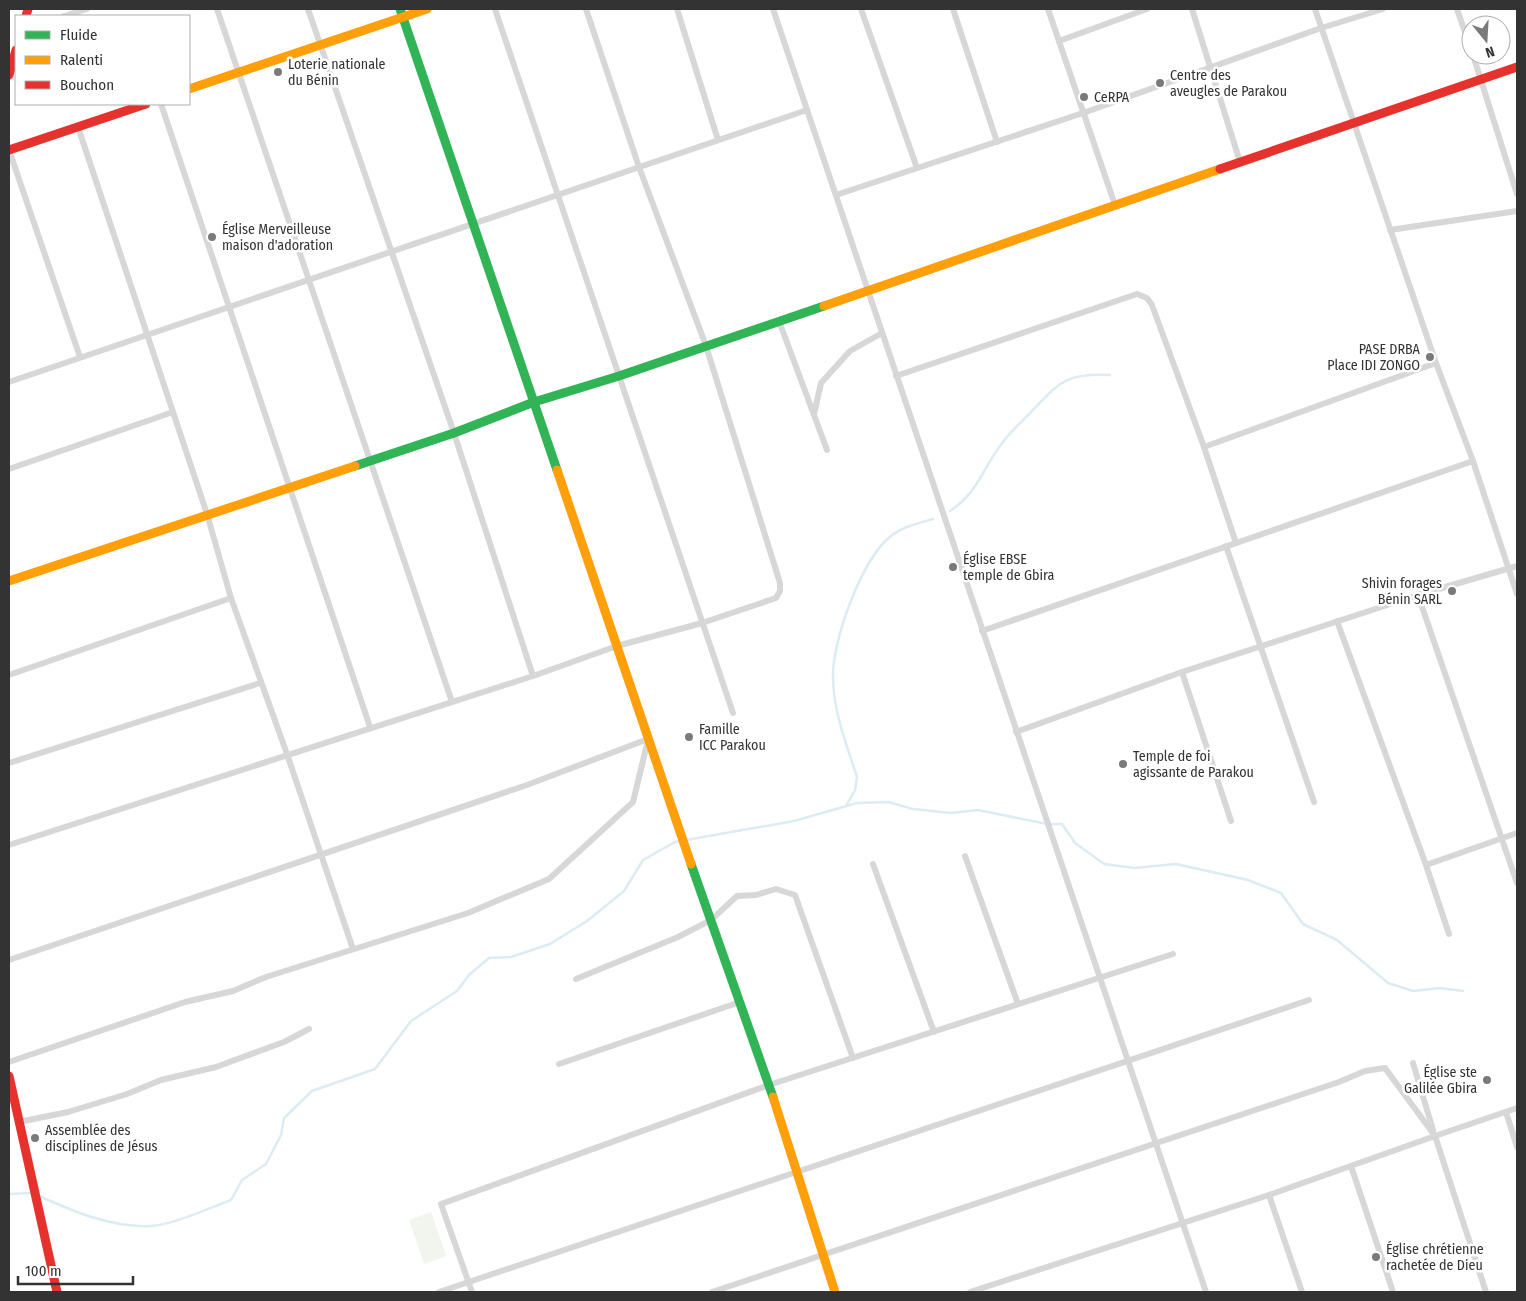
<svg xmlns="http://www.w3.org/2000/svg" width="1526" height="1301" viewBox="0 0 1526 1301" font-family="'Fira Sans Condensed',sans-serif">
<style>
.green{fill:#f1f5ed}
.lines{fill:none;stroke-linecap:round;stroke-linejoin:round}
.stream{stroke:#ddebf3;stroke-width:2.5}
.street{stroke:#d7d7d7;stroke-width:6}
.fast{stroke:#30b455;stroke-width:9}
.slow{stroke:#ff9f0a;stroke-width:9}
.jam{stroke:#e5322d;stroke-width:9}
.poi-dot{fill:#7a7a7a;stroke:#fff;stroke-width:2}
.labels{text-anchor:middle;stroke-width:5;stroke-linejoin:round;paint-order:stroke}
.poi-label{font-size:14px;fill:#333;stroke:#fff;text-anchor:start}
</style>
<rect width="100%" height="100%" fill="#fff"/>
<path class="green" d="M431 1212 446 1256 424 1264 409 1220Z"/>
<g class="lines">
<g class="stream">
<path d="M950 511C979 492 983 467 1003 442 1010 432 1021 423 1029 414 1060 382 1064 373 1110 375"/>
<path d="M846 806 855 790 857 777C847 746 833 711 833 677 832 641 862 558 891 536 902 527 919 523 933 519"/>
<path d="M9 1194 32 1193"/>
<path d="M37 1195C72 1211 112 1228 151 1226 172 1225 210 1208 231 1200L242 1180 266 1164 281 1135 284 1118 312 1091 375 1069 411 1021 457 991 469 975 489 958 511 957 550 944 587 921 624 891 643 860 675 842 794 821 857 803 888 802 913 809 951 813 978 810 1047 824H1062L1075 843 1104 864 1134 868 1176 864 1248 880 1281 893 1303 924 1337 940 1388 983 1413 991 1440 988 1463 991"/>
</g>
<g class="street">
<path d="M217 9 452 702"/>
<path d="M308 9 454 433 533 676"/>
<path d="M495 9 733 713"/>
<path d="M677 9 718 140"/>
<path d="M773 9 1206 1292"/>
<path d="M861 9 917 168"/>
<path d="M953 9 997 142"/>
<path d="M1048 9 1115 205"/>
<path d="M1192 9 1240 162"/>
<path d="M1315 9 1436 363 1473 461 1517 594"/>
<path d="M1457 9 1471 50"/>
<path d="M64 16 87 9"/>
<path d="M1059 41 1147 9"/>
<path d="M1473 55 1517 194"/>
<path d="M161 104 370 727"/>
<path d="M78 127 207 514 231 598 287 754 353 949"/>
<path d="M9 150 80 357"/>
<path d="M836 195 1083 113 1321 28 1383 9"/>
<path d="M1390 230 1517 211"/>
<path d="M779 321 827 450"/>
<path d="M896 376 1137 294 1147 298 1152 305 1204 447 1236 543"/>
<path d="M9 382 807 110"/>
<path d="M814 414 821 383 850 351 882 333"/>
<path d="M1204 447 1436 363"/>
<path d="M9 469 173 412"/>
<path d="M1226 546 1314 802"/>
<path d="M1418 595 1517 883"/>
<path d="M1337 621 1426 865 1449 934"/>
<path d="M982 631 1473 461"/>
<path d="M1182 672 1231 821"/>
<path d="M9 675 231 598"/>
<path d="M1016 732 1182 672 1418 595 1517 566"/>
<path d="M9 763 260 683"/>
<path d="M9 845 533 676 617 646 702 623 776 598 780 591V583L706 346 639 167 586 9"/>
<path d="M965 856 1018 1004"/>
<path d="M873 864 934 1032"/>
<path d="M1426 865 1517 833"/>
<path d="M9 960 527 785 648 739"/>
<path d="M576 979 678 937 711 920 737 896 756 895 776 889 795 895 853 1058"/>
<path d="M9 1062 185 1002 233 991 266 977 468 913 549 879 633 802 648 740"/>
<path d="M1413 1063 1433 1130"/>
<path d="M559 1064 740 1002"/>
<path d="M1506 1112 1517 1147"/>
<path d="M19 1122 68 1112 127 1094 161 1080 216 1067 284 1042 309 1029"/>
<path d="M1351 1166 1393 1292"/>
<path d="M1269 1195 1302 1292"/>
<path d="M439 1292 1309 1000"/>
<path d="M472 1292 441 1204 769 1085 1173 954"/>
<path d="M712 1292 1339 1082 1365 1071 1385 1068 1435 1136"/>
<path d="M970 1292 1269 1195 1435 1136"/>
<path d="M1486 1292 1435 1136 1517 1108"/>
</g>
<g class="fast">
<path d="M400 9 557 470"/>
<path d="M355 466 454 433 534 402 619 376 824 306"/>
<path d="M691 864 773 1097"/>
</g>
<g class="slow">
<path d="M189 89 427 9"/>
<path d="M824 306 1220 169"/>
<path d="M557 470 691 864"/>
<path d="M9 581 355 466"/>
<path d="M773 1097 835 1292"/>
</g>
<g class="jam">
<path d="M26 16 28 9"/>
<path d="M9 75 16 50"/>
<path d="M9 150 146 104"/>
<path d="M1220 169 1517 67"/>
<path d="M9 1076 57 1292"/>
</g>
</g>
<g class="poi-dot">
<circle cx="278" cy="72" r="5"/>
<circle cx="1160" cy="83" r="5"/>
<circle cx="1084" cy="97" r="5"/>
<circle cx="212" cy="237" r="5"/>
<circle cx="1430" cy="357" r="5"/>
<circle cx="953" cy="567" r="5"/>
<circle cx="1452" cy="591" r="5"/>
<circle cx="689" cy="737" r="5"/>
<circle cx="1123" cy="764" r="5"/>
<circle cx="1487" cy="1080" r="5"/>
<circle cx="35" cy="1138" r="5"/>
<circle cx="1376" cy="1257" r="5"/>
</g>
<g class="labels">
<g class="poi-label">
<text x="288" y="69">Loterie nationale<tspan x="288" dy="16">du Bénin</tspan></text>
<text x="1170" y="80">Centre des<tspan x="1170" dy="16">aveugles de Parakou</tspan></text>
<text x="1094" y="102">CeRPA</text>
<text x="222" y="234">Église Merveilleuse<tspan x="222" dy="16">maison d'adoration</tspan></text>
<text x="1420" y="354" text-anchor="end">PASE DRBA<tspan x="1420" dy="16">Place IDI ZONGO</tspan></text>
<text x="963" y="564">Église EBSE<tspan x="963" dy="16">temple de Gbira</tspan></text>
<text x="1442" y="588" text-anchor="end">Shivin forages<tspan x="1442" dy="16">Bénin SARL</tspan></text>
<text x="699" y="734">Famille<tspan x="699" dy="16">ICC Parakou</tspan></text>
<text x="1133" y="761">Temple de foi<tspan x="1133" dy="16">agissante de Parakou</tspan></text>
<text x="1477" y="1077" text-anchor="end">Église ste<tspan x="1477" dy="16">Galilée Gbira</tspan></text>
<text x="45" y="1135">Assemblée des<tspan x="45" dy="16">disciplines de Jésus</tspan></text>
<text x="1386" y="1254">Église chrétienne<tspan x="1386" dy="16">rachetée de Dieu</tspan></text>
</g>
</g>
<rect width="1526" height="1301" fill="none" stroke="#333333" stroke-width="20"/>
<rect x="15" y="15" width="175" height="90" fill="#ffffff" stroke="#adadad"/>
<rect x="25" y="31" width="25" height="8" fill="#30b455" stroke="#adadad"/>
<text x="60" y="40" font-size="15" fill="#333333">Fluide</text>
<rect x="25" y="56" width="25" height="8" fill="#ff9f0a" stroke="#adadad"/>
<text x="60" y="65" font-size="15" fill="#333333">Ralenti</text>
<rect x="25" y="81" width="25" height="8" fill="#e5322d" stroke="#adadad"/>
<text x="60" y="90" font-size="15" fill="#333333">Bouchon</text>
<g transform="translate(1486 40) rotate(162)"><circle r="24" fill="#ffffff" stroke="#adadad"/>
<path d="M0-4L9 19L0 12L-9 19Z" fill="#7a7a7a"/>
<text y="-8" font-size="14" font-weight="bold" text-anchor="middle" fill="#333333">N</text>
</g>
<path d="M18 1276v8h115v-8" fill="none" stroke="#333333" stroke-width="2.5"/>
<text x="25" y="1276" font-size="15" fill="#333333" stroke="#ffffff" stroke-width="4" paint-order="stroke">100 m</text>
</svg>
